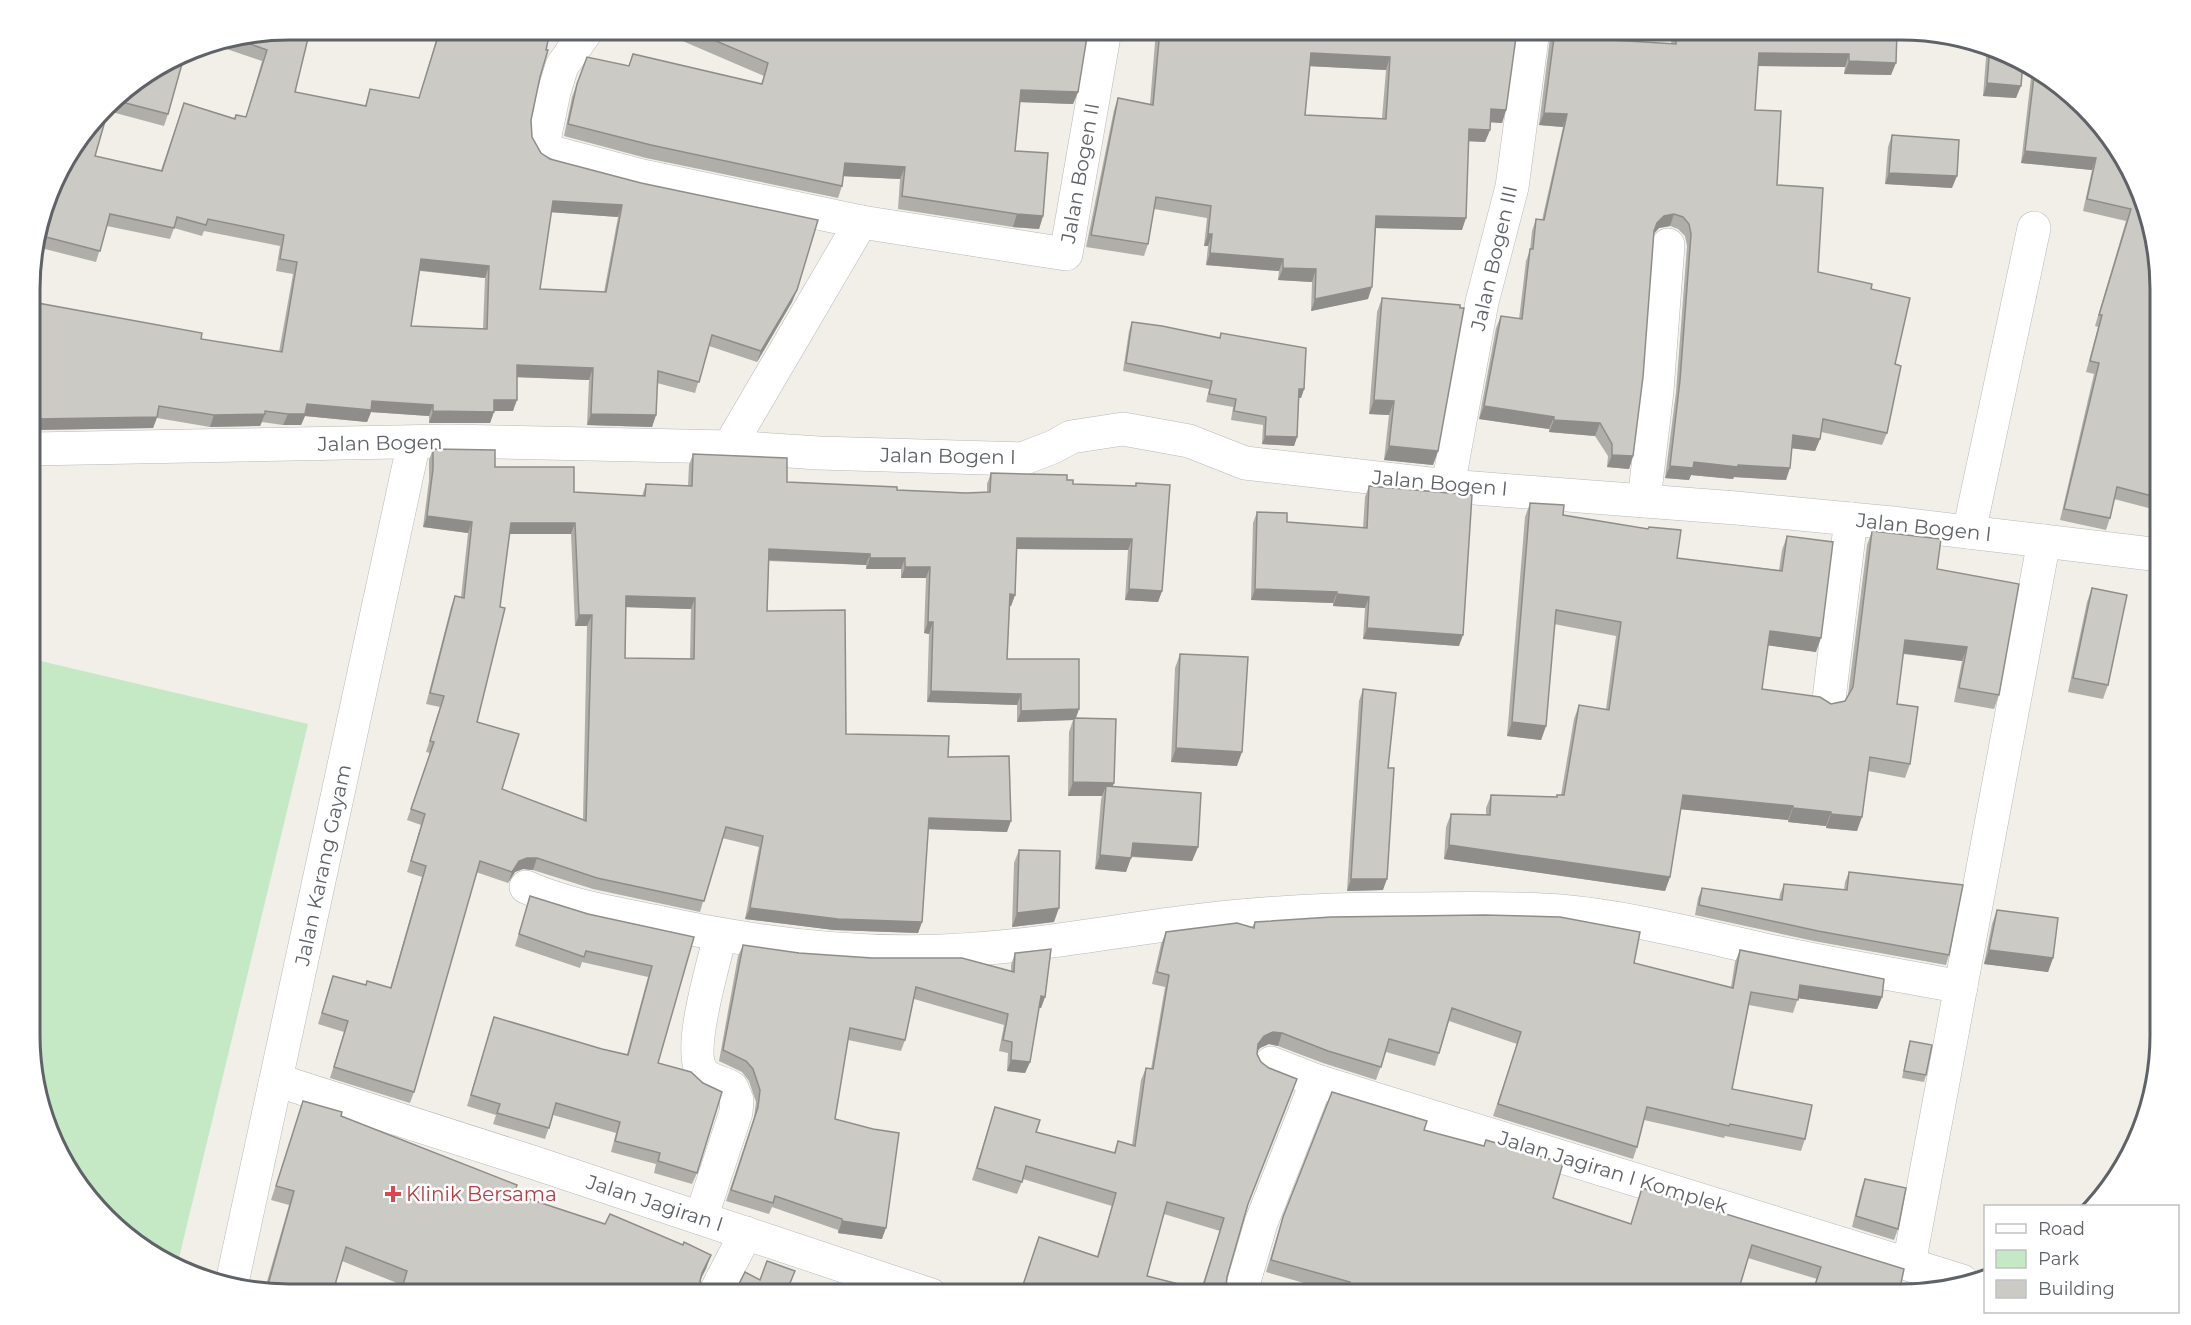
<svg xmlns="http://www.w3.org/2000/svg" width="2191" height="1325" viewBox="0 0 2191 1325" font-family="Montserrat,sans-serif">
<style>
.green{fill:#c5e8c5}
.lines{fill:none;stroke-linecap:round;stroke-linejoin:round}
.minor-casing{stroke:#b5b8bc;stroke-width:34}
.minor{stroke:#fff;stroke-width:33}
.wall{fill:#afaea9;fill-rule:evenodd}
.shaded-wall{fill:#8f8d8a}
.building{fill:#cccac5;stroke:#8f8d8a;stroke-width:1.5;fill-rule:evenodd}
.health-dot{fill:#e0444e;stroke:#fff;stroke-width:2}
.labels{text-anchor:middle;stroke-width:5;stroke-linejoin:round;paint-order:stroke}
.street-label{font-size:20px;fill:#5f6368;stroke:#fff}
.health-label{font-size:20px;fill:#be3a42;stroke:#fff;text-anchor:start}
.rim{fill:none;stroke:#5f6368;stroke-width:3}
</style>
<rect width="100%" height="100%" fill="#f1efe8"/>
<path class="green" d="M32 659 308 724 177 1266 146 1251 74 1179 32 1069Z"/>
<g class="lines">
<defs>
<g id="minor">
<path d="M587 30 562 66 554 92 545 135 546 146 551 152 642 176 861 222 1066 254 1105 30"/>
<path d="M729 447 861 222"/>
<path d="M32 449 448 441 729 447 819 453 1022 459 1053 447 1071 437 1123 429 1189 441 1245 463 1448 486 1736 508 1892 523 2160 555"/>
<path d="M1448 486 1482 302 1512 187 1533 30"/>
<path d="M1644 500 1657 391 1668 245"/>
<path d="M1969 532 2034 228"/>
<path d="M1829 699 1851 519"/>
<path d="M526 887C566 905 610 912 653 921 748 942 845 955 942 951 1030 948 1116 930 1203 920 1267 912 1334 909 1399 909 1453 909 1507 907 1560 911 1628 917 1694 934 1761 949 1827 964 1894 974 1961 987"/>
<path d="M1271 1063 1317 1081 1962 1281"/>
<path d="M276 1080 532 1162 931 1295"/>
<path d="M701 1218 736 1112 737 1100 732 1088C723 1082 711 1082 703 1073 686 1052 714 963 720 936"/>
<path d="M1909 1264 2044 541"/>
<path d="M231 1287 414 442"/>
<path d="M714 1295 746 1233"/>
<path d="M1240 1295 1261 1223 1317 1081"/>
</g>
</defs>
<use href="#minor" class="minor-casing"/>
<use href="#minor" class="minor"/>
</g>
<g class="wall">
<path d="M289 30 295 92 365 106 370 89 419 98 439 30H523L540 77 531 120 532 137 541 153 797 290 792 302 757 362 709 346 695 393 657 383 656 415 652 427 587 425 589 380 517 377 513 411H494L490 423H429V416L371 412 367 422 305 416 301 425H283L262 422 260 426 210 427 157 418 153 428 32 430 201 339 279 352 293 274 276 271 280 246 204 231 202 236 174 228 170 239 107 226 96 262 41 248 48 224 42 223 57 174 118 95 168 114 164 126 108 111 95 156 161 170 184 103 234 118 236 115 246 117 262 61 215 45ZM551 212 618 217 604 292 540 289ZM420 271 485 278 483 329 411 326Z"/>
<path d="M419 30H437L435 35Z"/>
<path d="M657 30H1087L1078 92 1073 104 1020 102 1015 151 1043 216 1039 229 1013 227 898 209 900 179 843 176 842 186 838 198 646 158 564 136 572 97 587 57 629 66 761 84 764 76Z"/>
<path d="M1156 30H1517L1506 110 1502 123 1490 122V130L1485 142 1468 141 1462 230 1376 228 1368 299 1311 311 1312 282 1278 280 1279 271 1206 265 1208 246H1204L1207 218 1154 209 1148 244 1144 256 1086 247 1114 110 1118 98 1150 104ZM1310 66 1386 70 1382 118 1305 115Z"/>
<path d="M1551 30H1612V40L1671 44 1672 30H1897L1891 75 1844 74 1845 67 1758 66 1755 110 1777 185 1818 272 1871 289 1895 364 1887 433 1882 445 1821 432 1820 439 1815 451 1792 448 1786 480 1734 477 1733 479 1691 475 1689 480 1665 478 1676 392 1687 246 1685 236 1678 229 1670 226 1659 228 1654 234 1633 456 1629 469 1607 467 1608 456 1595 436 1549 432V429L1479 419 1496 328 1501 316 1519 319 1526 261 1530 250 1532 231 1536 219 1542 220 1563 127 1539 125Z"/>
<path d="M1987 45 2023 62 2016 98 1983 96Z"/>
<path d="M2034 68 2045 74 2126 160 2160 273V511L2114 499 2110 518 2106 530 2060 520 2094 374 2086 372 2098 327 2095 326 2126 221 2083 211 2092 170 2021 163 2031 78Z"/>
<path d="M1892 135 1952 188 1885 184 1888 147Z"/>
<path d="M1382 298 1438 451 1433 465 1384 460 1389 415 1369 414 1377 312Z"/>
<path d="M1132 322 1220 338 1221 333 1304 389 1301 398H1299L1297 437 1294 446 1262 444 1263 425 1231 420 1233 407 1206 402 1209 389 1123 371 1129 331Z"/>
<path d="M433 449 495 467 574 492 642 496 646 484 688 486 689 465 693 454 787 482 897 490 966 493 987 492V484L991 473 1067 480 1073 484 1135 486 1136 483 1162 591 1158 602 1125 600 1128 550 1016 549 1015 595 1011 606H1009L1007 659 1079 709 1076 718 1113 786 1198 847 1192 861 1131 857 1126 872 1095 869 1101 800 1102 796H1068L1069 732 1073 720 1017 722V705L927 702 929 634 924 633 926 578H901V569H866V565L769 561 767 611 846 734 948 757 1007 832 928 829 922 922 918 933 834 930 745 919 759 847 722 838 700 912 593 889 533 870 523 869 515 872 508 883 476 872 414 1092 410 1103 330 1078 344 1032 318 1024 333 976 366 985 390 988 422 877 407 872 421 825 407 820 430 753 426 752 440 707 426 704 451 607 455 596 461 597 468 533 423 527 429 480V460ZM509 534H571L575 626H587L583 819 502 789 477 722ZM626 607 691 609 690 659 625 658Z"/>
<path d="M1369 486 1459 646 1363 639 1365 608 1333 606V603L1251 600 1253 523 1257 512 1287 522 1363 528 1365 497Z"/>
<path d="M1530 503 1563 515 1648 529 1649 527 1677 558 1779 570 1782 550 1787 536 1816 652 1768 645 1762 689 1831 704 1845 701 1848 695 1867 545 1872 531 1937 569 1999 695 1994 709 1954 702 1962 661 1903 654 1897 704 1910 764 1905 778 1868 771 1857 831 1826 828V826L1788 822V820L1681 809 1670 877 1665 891 1444 859 1446 827 1451 814 1486 815V808L1491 795 1556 797 1557 795H1561L1574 719 1579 705 1606 709 1616 636 1554 624 1546 726 1541 740 1507 736 1525 517Z"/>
<path d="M2092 588 2108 685 2103 699 2068 692 2087 602Z"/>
<path d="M1180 654 1237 766 1171 762 1175 668Z"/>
<path d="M1363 689 1383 890 1347 891 1359 701Z"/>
<path d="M1019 850 1054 922 1012 927 1014 863Z"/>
<path d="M1849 872 1949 955 1946 965 1814 941 1695 915 1698 898 1702 888 1779 900 1780 894 1784 884 1844 890 1845 882Z"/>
<path d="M530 896 588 914 694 937 658 1063 697 1173 692 1184 654 1173 656 1164 611 1152 616 1133 553 1115 545 1139 493 1124 496 1115 467 1106 494 1017 602 1049 627 1054 648 977 582 962 580 968 515 946Z"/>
<path d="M1997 910 2053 958 2048 972 1984 964 1992 924Z"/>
<path d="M1255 922 1634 963 1731 987 1735 962 1740 950 1882 997 1877 1009 1798 998 1793 1013 1749 1005 1732 1089 1805 1139 1801 1151 1725 1136 1724 1138 1644 1120 1637 1147 1633 1159 1493 1116 1517 1044 1449 1021 1435 1066 1386 1052 1376 1080 1323 1063 1278 1046 1269 1044 1260 1048 1257 1051 1247 1208 1227 1277 1226 1287 1232 1295H1019L1039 1237 1097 1256 1112 1206 1023 1179 1017 1194 972 1180 995 1107 1036 1132 1114 1153 1118 1141 1132 1145 1141 1080 1146 1068 1151 1069 1165 987 1152 984 1161 944 1166 932 1252 927ZM1164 1214 1220 1231 1201 1289 1147 1276Z"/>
<path d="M743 945 799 953 1011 971V965L1015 953 1045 997 1041 1008H1039L1030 1062 1025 1073 1007 1071 1008 1053 999 1051 1004 1025 914 999 905 1040 901 1051 848 1040 835 1119 882 1239 838 1233V1230L772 1207 769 1214 726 1201 754 1118 756 1102 749 1081 742 1072 719 1061 738 956Z"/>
<path d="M1910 1041 1926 1075 1924 1082 1902 1078 1908 1048Z"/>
<path d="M303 1101 341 1116 514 1194 605 1224 683 1245 711 1255 700 1281 704 1292 707 1295H399L402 1285 342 1261 289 1295 264 1292 289 1205 271 1200Z"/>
<path d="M1424 1130 1553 1198 1631 1224 1642 1188 1904 1269 1817 1279 1748 1258 1737 1295H1346L1266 1272 1283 1217Z"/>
<path d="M1865 1179 1898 1229 1894 1240 1852 1227 1861 1190Z"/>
</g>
<g class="shaded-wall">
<path d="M1311 53 1390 57 1386 70 1306 66Z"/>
<path d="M1759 53 1849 54 1845 67 1754 66Z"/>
<path d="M1849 61 1896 63 1891 75 1844 74Z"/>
<path d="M1987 83 2021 86 2016 98 1983 96Z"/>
<path d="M1021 90 1078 92 1073 104 1017 102Z"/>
<path d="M1491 109 1506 110 1502 123 1487 122Z"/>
<path d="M1544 113 1567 114 1563 127 1539 125Z"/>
<path d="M1469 129 1490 130 1485 142 1464 141Z"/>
<path d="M2025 151 2096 158 2092 170 2021 163Z"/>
<path d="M845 163 905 167 900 179 840 176Z"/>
<path d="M1889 173 1957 176 1952 188 1885 184Z"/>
<path d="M553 201 622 205 618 217 548 212Z"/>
<path d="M1017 214 1043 216 1039 229 1013 227Z"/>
<path d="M1674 214 1670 226 1659 228 1652 235 1657 223 1664 216Z"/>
<path d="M1376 216 1466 218 1462 230 1372 228Z"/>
<path d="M1208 234H1212L1208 246H1204Z"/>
<path d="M1210 253 1283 259 1279 271 1206 265Z"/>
<path d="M421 259 489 266 485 278 417 270Z"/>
<path d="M1283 268 1316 269 1312 282 1278 280Z"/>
<path d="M1372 287 1368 299 1311 311 1315 299Z"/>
<path d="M797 290 792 302 757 362 761 351Z"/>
<path d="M517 365 593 368 589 380 513 377Z"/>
<path d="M1299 389H1304L1301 398H1296Z"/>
<path d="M494 400H517L513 411H490Z"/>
<path d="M1374 400 1394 401 1389 415 1369 414Z"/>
<path d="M372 401 433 405 429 416 371 412 367 422 305 416 301 425H283L288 414 307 404Z"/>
<path d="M1484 406 1554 417 1549 429 1479 419Z"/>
<path d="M433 411 494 412 490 423H429Z"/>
<path d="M265 414 260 426 210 427 214 415Z"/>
<path d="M591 414 656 415 652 427 587 425Z"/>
<path d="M157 417 153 428 32 430V420L36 419Z"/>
<path d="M1554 420 1600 423 1595 436 1549 432Z"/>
<path d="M1793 435 1820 439 1815 451 1789 448Z"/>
<path d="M1265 436 1297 437 1294 446 1262 444Z"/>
<path d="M1389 446 1438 451 1433 465 1384 460Z"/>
<path d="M1612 455 1633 456 1629 469 1607 467Z"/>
<path d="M1694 462 1738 465 1790 468 1786 480 1734 477 1733 479 1691 475 1689 480 1665 478 1670 466Z"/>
<path d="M427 516 472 522 468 533 423 527Z"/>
<path d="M511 523H575L571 534H507Z"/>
<path d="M1017 538 1132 539 1128 550 1013 549Z"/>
<path d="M769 549 870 554 866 565 765 560Z"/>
<path d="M870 558H905L901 569H866Z"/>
<path d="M905 567H930L926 578H901Z"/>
<path d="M1129 589 1162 591 1158 602 1125 600Z"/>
<path d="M1255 589 1337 592 1333 603 1251 600Z"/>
<path d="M1010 594 1015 595 1011 606H1006Z"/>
<path d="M1337 594 1369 597 1365 608 1333 606Z"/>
<path d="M626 596 695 598 691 609 622 607Z"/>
<path d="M579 615H592L587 626H575Z"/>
<path d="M928 622H933L929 634 924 633Z"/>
<path d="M1367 628 1463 635 1459 646 1363 639Z"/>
<path d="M1770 631 1821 638 1816 652 1765 645Z"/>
<path d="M1905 640 1967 647 1962 661 1900 653Z"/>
<path d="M931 691 1021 694 1017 705 927 702Z"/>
<path d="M1079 709 1075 720 1074 718 1073 720 1017 722 1021 711Z"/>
<path d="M1512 722 1546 726 1541 740 1507 736Z"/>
<path d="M1176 748 1242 752 1237 766 1171 762Z"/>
<path d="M1073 782 1114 783 1109 796 1106 786 1102 796H1068Z"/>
<path d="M1683 795 1793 806 1788 820 1678 809Z"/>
<path d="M1793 808 1831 812 1826 826 1788 822Z"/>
<path d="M1831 814 1862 817 1857 831 1826 828Z"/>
<path d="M929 818 1011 821 1007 832 925 829Z"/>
<path d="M1133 843 1198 847 1192 861 1127 856Z"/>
<path d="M1449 845 1670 877 1665 891 1444 859Z"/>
<path d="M1100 855 1131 858 1126 872 1095 869Z"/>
<path d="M527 858H537L533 870 523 869 515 872 508 883 512 872 519 861Z"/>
<path d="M1351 879H1387L1383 890 1347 891Z"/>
<path d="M750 908 922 922 918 933 834 930 745 919Z"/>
<path d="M1059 908 1054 922 1012 927 1017 913Z"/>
<path d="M1989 950 2053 958 2048 972 1984 964Z"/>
<path d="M1800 985 1882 997 1877 1009 1796 998Z"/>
<path d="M1041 996 1045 997 1041 1008H1037Z"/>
<path d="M1273 1032 1282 1033 1278 1046 1269 1044 1260 1048 1253 1057 1258 1044 1264 1036Z"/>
<path d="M1011 1060 1030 1062 1025 1073 1007 1071Z"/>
<path d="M842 1221 886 1228 882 1239 838 1233Z"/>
<path d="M711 1255 706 1269 697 1286 702 1273Z"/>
</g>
<g class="building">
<path d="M289 30H310L295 92 366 106 370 89 419 98 440 30H523L549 36 546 50H548L540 77 531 120 532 137 541 153 550 159 641 183 818 220 797 290 761 351 712 335 699 382 658 371 656 415 591 414 593 368 517 365V400H494V412L433 411V405L372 401 371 410 307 404 305 414H288L265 411V414L214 415 159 406 157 417 36 419 32 420V302L202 333 201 339 282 352 297 262 280 259 284 235 208 219 206 225 177 217 174 228 110 214 100 251 46 237 52 213 46 211 57 174 109 107 95 156 162 171 184 103 235 119 236 115 246 117 267 50 239 40ZM553 201 622 205 606 292 540 289ZM421 259 489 266 487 329 411 326Z"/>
<path d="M690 30H1087L1086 43 1078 92 1021 90 1015 151 1048 153 1043 216 1017 214 902 196 905 167 845 163 842 186 651 145 568 124 577 84 587 57 629 66 633 54 762 84 768 63Z"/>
<path d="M1160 30H1517L1506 110 1491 109 1490 130 1469 129 1466 218 1376 216 1372 287 1315 299 1316 269 1283 268V259L1210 253 1212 234H1208L1211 206 1156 197 1148 244 1091 235 1118 98 1153 105ZM1311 53 1390 57 1386 119 1305 115Z"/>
<path d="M1555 30H1612V40L1676 44V30H1897L1896 63 1849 61V54L1759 53 1755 110 1781 111 1777 185 1823 188 1818 272 1872 284 1871 289 1910 298 1895 364 1901 366 1887 433 1823 419 1820 439 1793 435 1790 468 1738 465V467L1694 462 1693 468 1670 466 1680 380 1691 234 1689 224 1683 217 1674 214 1664 216 1657 223 1654 231 1643 377 1633 456 1612 455V444L1600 423 1554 420V417L1484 406 1501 316 1522 319 1530 249H1533L1536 219 1544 220 1567 114 1544 113Z"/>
<path d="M1990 46 2023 62 2021 86 1987 83Z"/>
<path d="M185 53 168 114 114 100 118 95Z"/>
<path d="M2035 68 2045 74 2126 160 2160 273V498L2117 487 2110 518 2064 509 2099 363 2090 361 2102 315H2099L2131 209 2087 199 2096 158 2025 151Z"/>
<path d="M1892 135 1959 140 1957 176 1889 173Z"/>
<path d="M1382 298 1460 305V308H1464L1438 451 1389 446 1394 401 1374 400Z"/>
<path d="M1132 322 1162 326 1220 338 1221 333 1306 348 1304 389H1299L1297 437 1265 436 1266 417 1234 411 1236 399 1209 394 1212 381 1126 363Z"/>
<path d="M433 449 495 450V467H574V492L645 496 646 484 692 486 693 454 787 458V482L897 487V490L966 493 990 492 991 473 1067 475V480H1073V484L1136 486V483L1170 485 1162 591 1129 589 1132 539 1017 538 1015 595 1010 594 1007 659H1079V709L1021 711V694L931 691 933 622H928L930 567H905V558H870V554L769 549 767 611 845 610 846 734 949 736 948 757 1009 756 1011 821 929 818 922 922 838 919 750 908 763 836 726 827 704 901 597 878 537 858H527L519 861 512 872 480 861 414 1092 334 1067 348 1021 322 1013 333 976 366 985 367 981 391 988 426 866 411 861 425 814 411 809 434 742 430 741 444 696 430 693 455 596 464 598 472 522 427 516 433 469ZM511 523H575L579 615H592L586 821 502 789 519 734 477 722 505 608 500 607ZM626 596 695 598 694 659 625 658Z"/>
<path d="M1369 486 1472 495 1463 635 1367 628 1369 597 1337 594V592L1255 589 1257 512 1287 513V522L1367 528Z"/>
<path d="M1530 503 1564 505 1563 515 1648 529 1649 527 1681 530 1677 558 1782 571 1787 536 1833 542 1821 638 1770 631 1762 689 1820 697 1831 704 1845 701 1853 687 1872 531 1941 539 1937 569 2019 584 1999 695 1959 688 1967 647 1905 640 1897 704 1918 707 1910 764 1870 757 1862 817 1831 814V812L1793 808V806L1683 795 1670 877 1449 845 1451 814 1490 815 1491 795 1557 797V795H1564L1579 705 1609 710 1621 622 1556 610 1546 726 1512 722Z"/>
<path d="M2092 588 2127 595 2108 685 2073 678Z"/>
<path d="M1180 654 1248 657 1242 752 1176 748Z"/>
<path d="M1363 689 1396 693 1388 768H1394L1387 879H1351Z"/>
<path d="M1074 718 1116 719 1114 783 1073 782Z"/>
<path d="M1106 786 1201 793 1198 847 1133 843 1131 858 1100 855Z"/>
<path d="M1019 850 1060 851 1059 908 1017 913Z"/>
<path d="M1849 872 1963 885 1949 955 1818 931 1699 905 1702 888 1782 900 1784 884 1847 890Z"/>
<path d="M530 896 588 914 694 937 658 1063 691 1072 703 1083 722 1092 697 1173 658 1161 660 1153 615 1141 620 1122 556 1103 549 1128 497 1113 500 1104 471 1095 494 1017 602 1049 628 1055 652 966 586 951 584 957 519 934Z"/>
<path d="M1997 910 2058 918 2053 958 1989 950Z"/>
<path d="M1484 915 1560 917 1640 932 1634 963 1733 988 1740 950 1884 979 1882 997 1800 985 1798 1000 1751 992 1732 1089 1812 1105 1805 1139 1730 1124 1729 1126 1647 1107 1637 1147 1498 1104 1521 1032 1452 1008 1439 1053 1389 1039 1381 1067 1328 1051 1282 1033 1273 1032 1264 1036 1258 1044 1257 1054 1261 1062 1269 1068 1297 1079 1248 1204 1227 1277 1226 1287 1232 1295H1033L1021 1291 1039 1237 1098 1257 1116 1193 1026 1166 1022 1182 977 1168 995 1107 1040 1120 1036 1132 1115 1153 1118 1141 1135 1146 1146 1068 1153 1069 1169 975 1157 972 1166 932 1237 923 1254 928 1255 922 1331 917ZM1167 1202 1224 1218 1202 1290 1147 1276Z"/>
<path d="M743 945 799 953 872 958H962L1014 972 1015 953 1051 949 1045 997 1041 996 1030 1062 1011 1060 1012 1042 1003 1040 1008 1014 916 987 905 1040 850 1028 835 1119 873 1129 899 1133 886 1228 842 1221V1219L775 1196 773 1203 731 1190 758 1107 760 1090 753 1069 746 1061 723 1050Z"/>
<path d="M1910 1041 1932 1045 1926 1075 1904 1071Z"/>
<path d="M1332 1092 1427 1121 1424 1130 1484 1146 1486 1140 1563 1163 1553 1198 1631 1224 1642 1188 1904 1269 1901 1283 1924 1293 1918 1294H1812L1821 1267 1752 1245 1737 1295H1352L1347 1293 1350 1282 1271 1260 1283 1217Z"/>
<path d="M303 1101 342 1112 341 1116 517 1185 514 1194 605 1224 610 1214 683 1245 684 1242 711 1255 702 1273 700 1281 704 1292 707 1295H400L407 1271 346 1247 332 1295H289L266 1292 294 1191 276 1186Z"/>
<path d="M1865 1179 1906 1188 1898 1229 1856 1216Z"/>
<path d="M767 1261 795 1271 785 1295H731L736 1290 745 1272 760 1280Z"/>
<path d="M855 1284 885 1295H851Z"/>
</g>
<path class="health-dot" d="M390 1185h6v6h6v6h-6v6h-6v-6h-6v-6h6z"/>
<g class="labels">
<g class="street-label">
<text transform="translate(1080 173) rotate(-80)" y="7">Jalan Bogen II</text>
<text transform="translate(1494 258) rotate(-77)" y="7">Jalan Bogen III</text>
<text transform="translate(380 443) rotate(-1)" y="7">Jalan Bogen</text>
<text transform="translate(948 456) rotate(1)" y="7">Jalan Bogen I</text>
<text transform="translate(1440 483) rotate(5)" y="7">Jalan Bogen I</text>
<text transform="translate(1924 527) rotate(6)" y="7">Jalan Bogen I</text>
<text transform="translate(323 865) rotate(-78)" y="7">Jalan Karang Gayam</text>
<text transform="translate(1613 1172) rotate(17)" y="7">Jalan Jagiran I Komplek</text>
<text transform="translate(655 1203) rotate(18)" y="7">Jalan Jagiran I</text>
</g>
<g class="health-label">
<text x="406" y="1201">Klinik Bersama</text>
</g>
</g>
<path d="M0 0H2191V1325H0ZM289 40H1901A249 249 0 0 1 2150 289V1035A249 249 0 0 1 1901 1284H289A249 249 0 0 1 40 1035V289A249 249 0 0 1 289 40Z" fill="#fff" fill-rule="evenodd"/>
<path class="rim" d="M289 40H1901A249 249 0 0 1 2150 289V1035A249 249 0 0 1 1901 1284H289A249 249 0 0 1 40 1035V289A249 249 0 0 1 289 40Z"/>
<rect x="1984" y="1205" width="195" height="108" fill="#ffffff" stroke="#bfc1c3" stroke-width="1.5"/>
<rect x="1996" y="1224" width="30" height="9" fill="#ffffff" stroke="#bfc1c3" stroke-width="1.5"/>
<text x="2038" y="1235" font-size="18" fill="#5f6368">Road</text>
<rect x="1996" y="1250" width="30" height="18" fill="#c5e8c5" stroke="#bfc1c3" stroke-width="1.5"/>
<text x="2038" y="1265" font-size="18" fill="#5f6368">Park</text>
<rect x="1996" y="1280" width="30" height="18" fill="#cccac5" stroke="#bfc1c3" stroke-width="1.5"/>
<text x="2038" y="1295" font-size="18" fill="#5f6368">Building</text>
</svg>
